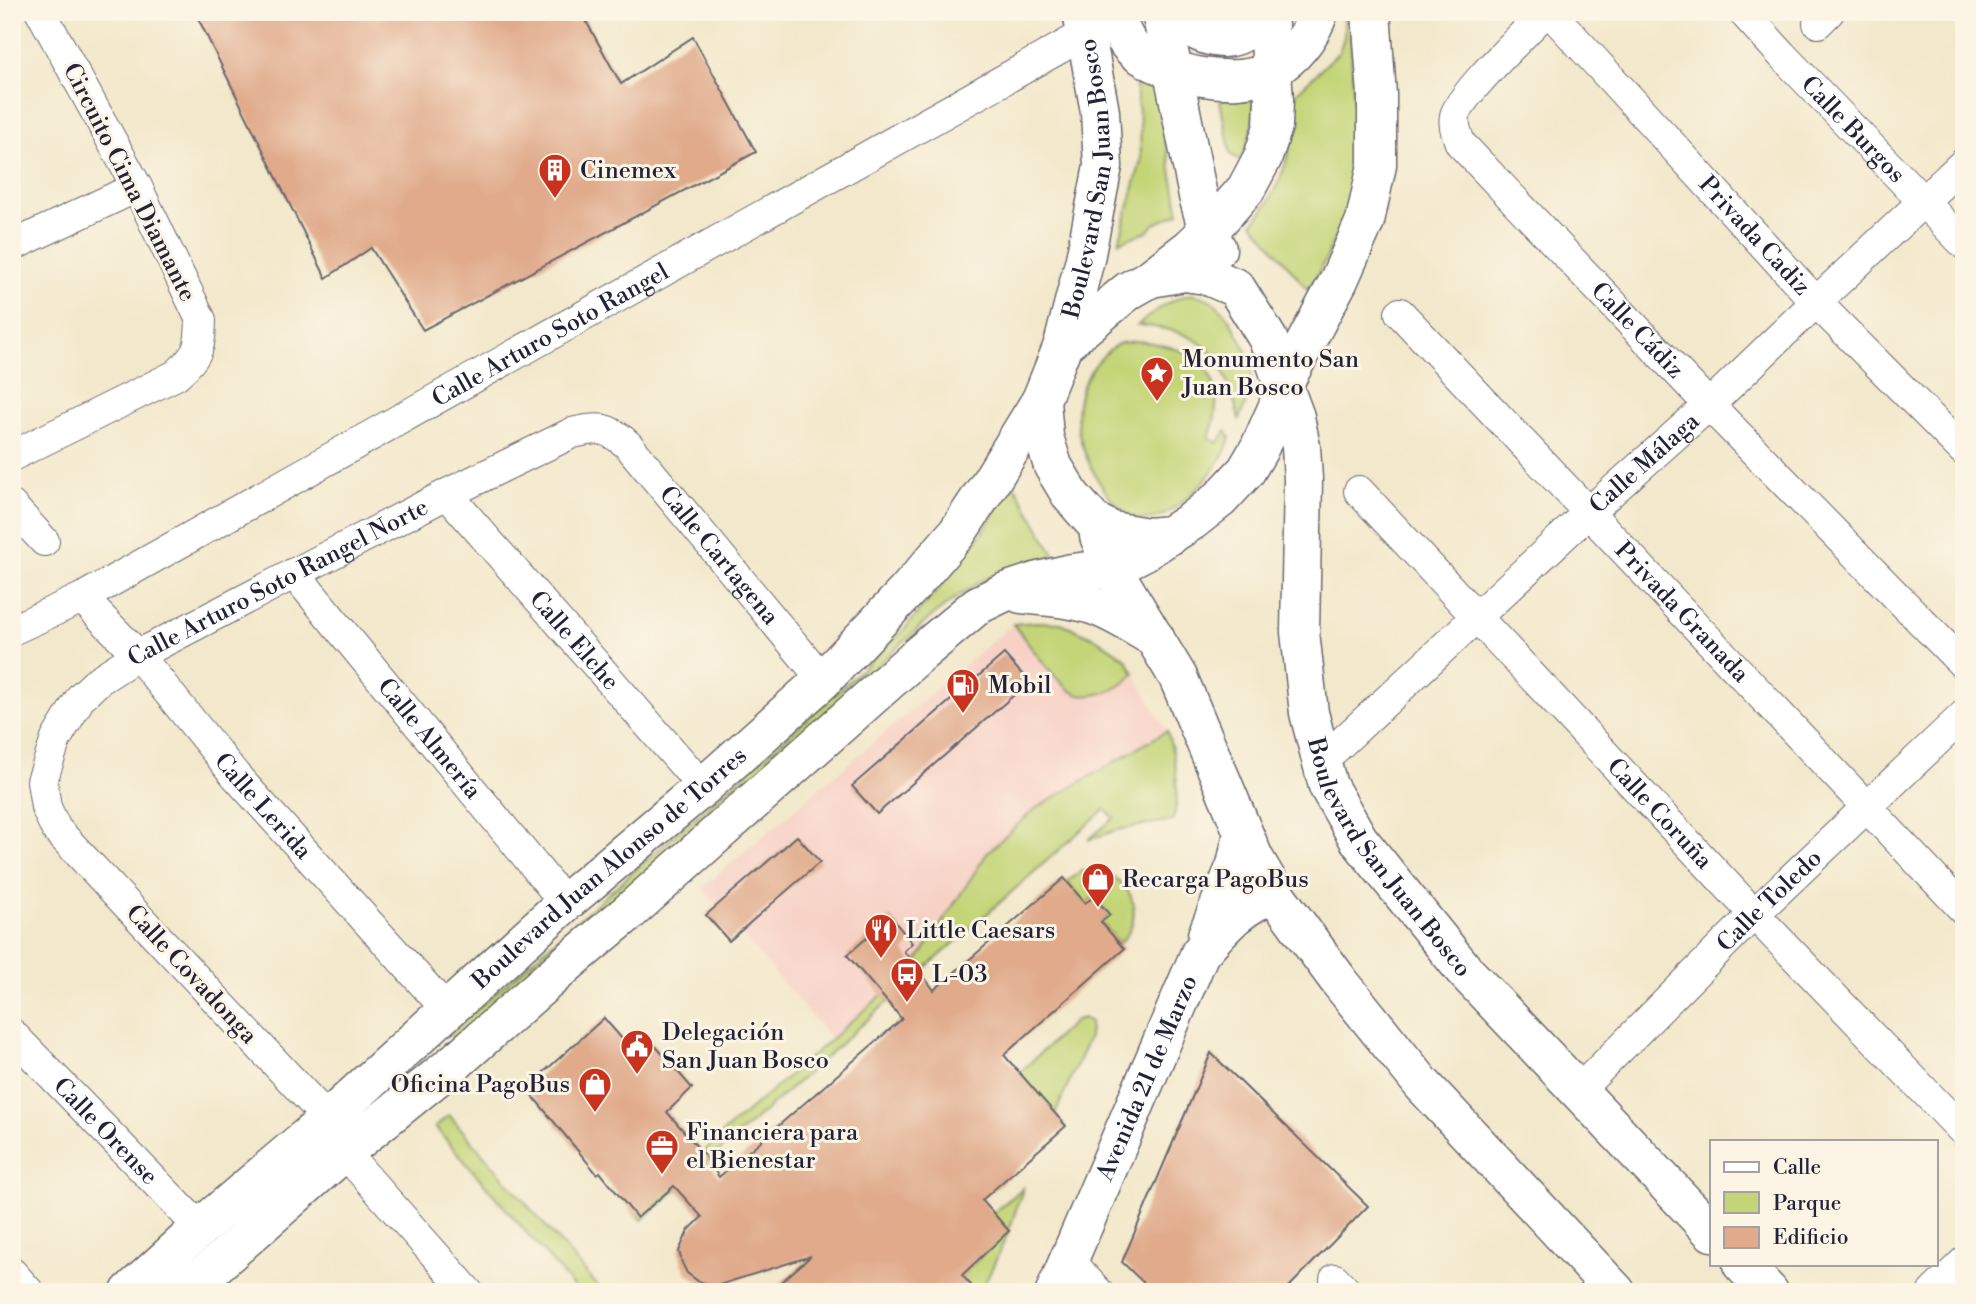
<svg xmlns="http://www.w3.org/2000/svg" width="1976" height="1304" viewBox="0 0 1976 1304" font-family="'Libre Bodoni',serif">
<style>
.built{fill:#f7d1c6}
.green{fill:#c4d578;stroke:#737c5a;stroke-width:2}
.building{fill:#e0aa8b}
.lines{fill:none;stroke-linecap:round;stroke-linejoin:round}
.minor-casing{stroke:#6b676d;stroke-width:32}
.tertiary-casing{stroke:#6b676d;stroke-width:41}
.primary-casing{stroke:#6b676d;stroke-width:41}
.minor{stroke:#fff;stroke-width:30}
.tertiary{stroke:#fff;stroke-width:38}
.primary{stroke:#fff;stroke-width:38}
.labels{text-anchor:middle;stroke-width:6;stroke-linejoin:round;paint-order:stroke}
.street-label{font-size:24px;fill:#22223b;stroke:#fcf5e5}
.poi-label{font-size:24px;fill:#22223b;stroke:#fcf5e5;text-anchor:start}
</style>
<rect width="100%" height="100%" fill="#fcf5e5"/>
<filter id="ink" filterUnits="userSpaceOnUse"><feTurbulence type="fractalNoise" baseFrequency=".0143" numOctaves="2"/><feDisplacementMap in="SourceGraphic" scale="14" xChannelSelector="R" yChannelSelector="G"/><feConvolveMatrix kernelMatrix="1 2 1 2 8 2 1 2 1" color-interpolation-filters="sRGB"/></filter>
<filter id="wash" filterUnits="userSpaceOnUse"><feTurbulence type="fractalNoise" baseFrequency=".00686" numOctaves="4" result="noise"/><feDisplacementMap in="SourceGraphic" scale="28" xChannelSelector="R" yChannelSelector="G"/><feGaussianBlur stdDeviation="1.57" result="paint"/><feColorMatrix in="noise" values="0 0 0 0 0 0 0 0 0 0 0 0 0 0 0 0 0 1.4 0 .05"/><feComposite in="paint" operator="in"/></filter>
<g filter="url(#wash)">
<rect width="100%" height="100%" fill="#f2e8cb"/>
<path class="built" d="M1036 622 1061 623 1097 639 1126 659 1167 731 1035 809 912 969 831 1039 702 888 1013 624Z"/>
<g class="green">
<path d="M1344 12H1349L1357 165 1351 202 1325 261 1308 290 1253 223C1274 197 1288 168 1292 134 1293 122 1289 107 1293 96L1339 52 1344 37Z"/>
<path d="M1133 66 1155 84 1179 213 1154 224 1149 231 1119 242 1141 161 1140 120Z"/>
<path d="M1248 98 1253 100C1256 123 1249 139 1241 160L1231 155 1220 101 1222 99 1246 100Z"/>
<path d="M1192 294C1199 296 1208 298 1213 302 1229 313 1249 350 1251 370 1252 387 1246 404 1239 419 1222 354 1209 332 1138 325 1157 309 1168 300 1192 294Z"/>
<path d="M1137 341C1199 347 1232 374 1209 438L1218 443 1226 431 1230 437C1226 458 1204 483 1188 497 1178 506 1165 516 1152 519 1115 527 1081 456 1078 427 1074 398 1084 375 1104 355 1109 350 1114 345 1121 343 1126 342 1132 342 1137 341Z"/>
<path d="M1013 483 1055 556 1009 569 982 581 957 597 931 617 829 709 456 1038H451V1032L824 704 901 633 962 561 982 533Z"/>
<path d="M1036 622 1061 623 1097 639 1126 659 1134 673C1127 682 1118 688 1107 692 1099 694 1089 697 1080 695 1061 691 1027 641 1013 624Z"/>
<path d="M1167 731C1176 760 1181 791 1173 820L1117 830 1088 840 1114 818 1105 809 642 1220 639 1216 726 1130 912 969 988 852 1035 809Z"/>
<path d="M1082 871C1094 872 1108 872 1119 881 1138 896 1139 927 1119 943L1101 922 1110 915 1094 897 1085 903 1067 882Z"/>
<path d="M1084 1018 1090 1022 1089 1037 1055 1114 1019 1073 1076 1020Z"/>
<path d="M449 1115 603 1292H578L435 1127Z"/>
<path d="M1023 1188 1009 1231 981 1292H967L962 1275 1008 1231 993 1213Z"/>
</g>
<g id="blocks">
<g class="building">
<path d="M195 12H581L621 84 693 37 756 152 423 330 371 248 326 278Z"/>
<path d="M1004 654 1029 682 877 814 852 786Z"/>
<path d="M797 836 820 862 729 941 706 915Z"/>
<path d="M1064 878 1085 903 1094 897 1110 915 1101 922 1124 949 1004 1055 1066 1126 982 1200 1009 1231 962 1275 977 1292H770L811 1256 716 1286 698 1281 687 1273 682 1263 679 1251 688 1231 702 1217 674 1186 637 1218 600 1172 597 1174 526 1088 604 1018 636 1055 652 1042 692 1088 667 1112 702 1152 719 1177 902 1019 847 955 891 917 912 943 904 951 934 990Z"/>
<path d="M1211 1053 1368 1206 1284 1292H1153L1122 1262Z"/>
</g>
</g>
</g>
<g filter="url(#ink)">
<use href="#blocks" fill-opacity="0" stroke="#6b676d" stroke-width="2"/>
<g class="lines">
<defs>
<g id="minor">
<path id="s1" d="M1545 12C1527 32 1460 94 1455 116 1453 126 1457 133 1460 143L1709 405 1964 665"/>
<path id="s2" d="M1550 12 1816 302 1964 451"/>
<path id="s3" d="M1743 12 1782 55 1964 244"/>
<path d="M1818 23 1829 12"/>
<path d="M12 246 137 187"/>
<path id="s4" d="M1400 313 1964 910"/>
<path d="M12 456 176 375C199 354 200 350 201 320L137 187 41 12"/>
<path id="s5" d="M1359 491 1754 914 1964 1132"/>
<path id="s6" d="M447 494 703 787"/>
<path d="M12 506 44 541"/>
<path id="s7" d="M294 573 565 903"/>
<path id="s8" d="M82 598 138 655 236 776 448 1011"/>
<path id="s9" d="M12 630 82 598 1085 34"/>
<path id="s10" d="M1322 761 1589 512 1709 405 1816 302 1964 163"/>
<path id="s11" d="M12 1034 200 1228"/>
<path id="s12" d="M1578 1091 1754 914 1964 715"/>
<path id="s13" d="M328 1119 56 829 46 807 42 781 56 739 81 697 99 680 138 655 447 494 572 433C600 427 606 426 628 445L823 680"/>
<path d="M344 1152 468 1292"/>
<path d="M1069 1261 1098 1292"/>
<path d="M12 1273 29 1292"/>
<path d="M1335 1279 1347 1292"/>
<path d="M1933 1292 1964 1262"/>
</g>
<g id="tertiary">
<path id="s14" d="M1283 385 1295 417 1301 447 1303 479 1300 632 1309 713 1328 786 1359 840 1464 970 1712 1232"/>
<path d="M1099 536 1112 568 1178 677 1254 858 1275 894 1339 981 1422 1084 1616 1292"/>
<path d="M1207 935 1236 865 1243 833"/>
<path d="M1742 1264 1769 1292"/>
<path id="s15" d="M1055 1292 1200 953C1222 928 1242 903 1275 894"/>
</g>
<g id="primary">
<path d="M1114 12C1118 24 1124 41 1134 50 1165 75 1237 90 1272 70 1294 57 1311 36 1319 12"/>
<path d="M1161 12 1198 196 1208 231 1217 249"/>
<path d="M1175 12C1185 29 1215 43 1235 36 1247 32 1256 21 1265 12"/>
<path d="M1151 278 1190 248 1217 222 1246 189 1263 157 1273 126 1274 100 1268 12"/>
<path id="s16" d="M1063 345 1085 259 1103 166 1100 112 1082 12"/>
<path d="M1283 385 1339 280 1365 221 1377 165V95L1371 12"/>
<path d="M1021 594C1044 597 1070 597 1092 605 1114 612 1135 627 1155 638"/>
<path id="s17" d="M130 1292 200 1228 328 1119 565 903 703 787 823 680 908 590 957 533 988 486 1041 400"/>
<path d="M185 1292 344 1152 453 1064 570 961 629 912 916 657 978 605 1005 592 1035 582 1072 573 1112 568 1145 551 1192 521 1220 499 1246 471 1259 449 1278 406 1283 385 1268 339 1236 288 1206 275 1184 272 1151 278 1128 291 1063 345 1041 400 1044 437 1053 466 1071 496 1093 521 1112 531 1148 537 1171 535"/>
</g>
</defs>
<use href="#minor" class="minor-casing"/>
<use href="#tertiary" class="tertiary-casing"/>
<use href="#primary" class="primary-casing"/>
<use href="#minor" class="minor"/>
<use href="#tertiary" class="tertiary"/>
<use href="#primary" class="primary"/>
</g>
</g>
<defs>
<symbol id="building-pin" viewBox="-11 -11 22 30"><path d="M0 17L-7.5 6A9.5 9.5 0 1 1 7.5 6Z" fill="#c8321e" stroke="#fcf5e5"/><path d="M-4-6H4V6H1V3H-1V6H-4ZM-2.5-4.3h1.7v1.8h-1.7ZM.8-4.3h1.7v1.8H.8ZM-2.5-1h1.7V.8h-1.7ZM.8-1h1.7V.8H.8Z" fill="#fff"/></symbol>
<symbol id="sight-pin" viewBox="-11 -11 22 30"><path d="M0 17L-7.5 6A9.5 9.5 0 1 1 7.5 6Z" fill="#c8321e" stroke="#fcf5e5"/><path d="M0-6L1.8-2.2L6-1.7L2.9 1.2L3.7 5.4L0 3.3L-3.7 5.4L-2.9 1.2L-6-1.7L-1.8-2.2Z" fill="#fff"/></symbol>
<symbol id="fuel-pin" viewBox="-11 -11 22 30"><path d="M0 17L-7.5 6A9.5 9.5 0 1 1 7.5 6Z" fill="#c8321e" stroke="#fcf5e5"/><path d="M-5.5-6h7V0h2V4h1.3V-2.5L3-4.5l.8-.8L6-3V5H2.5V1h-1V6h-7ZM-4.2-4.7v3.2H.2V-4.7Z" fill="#fff"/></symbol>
<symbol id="shop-pin" viewBox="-11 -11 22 30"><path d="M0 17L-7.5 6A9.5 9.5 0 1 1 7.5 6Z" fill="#c8321e" stroke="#fcf5e5"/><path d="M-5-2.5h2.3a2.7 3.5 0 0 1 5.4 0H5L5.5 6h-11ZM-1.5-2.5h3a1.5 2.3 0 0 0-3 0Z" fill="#fff"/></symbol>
<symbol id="restaurant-pin" viewBox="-11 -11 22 30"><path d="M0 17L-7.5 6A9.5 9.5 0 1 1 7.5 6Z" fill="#c8321e" stroke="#fcf5e5"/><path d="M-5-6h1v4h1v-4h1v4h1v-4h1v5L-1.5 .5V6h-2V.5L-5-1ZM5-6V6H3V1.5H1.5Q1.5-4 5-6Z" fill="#fff"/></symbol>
<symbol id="bus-pin" viewBox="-11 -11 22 30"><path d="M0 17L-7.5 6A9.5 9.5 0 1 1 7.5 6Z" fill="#c8321e" stroke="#fcf5e5"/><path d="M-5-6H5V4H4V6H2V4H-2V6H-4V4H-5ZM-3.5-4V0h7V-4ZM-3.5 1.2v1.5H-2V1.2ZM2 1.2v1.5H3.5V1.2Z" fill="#fff"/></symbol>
<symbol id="civic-pin" viewBox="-11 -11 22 30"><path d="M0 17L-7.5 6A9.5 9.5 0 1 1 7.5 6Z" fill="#c8321e" stroke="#fcf5e5"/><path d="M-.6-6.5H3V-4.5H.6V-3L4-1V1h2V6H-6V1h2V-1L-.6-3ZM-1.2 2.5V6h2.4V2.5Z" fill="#fff"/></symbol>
<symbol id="office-pin" viewBox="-11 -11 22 30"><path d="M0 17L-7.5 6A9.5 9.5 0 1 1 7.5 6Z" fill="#c8321e" stroke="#fcf5e5"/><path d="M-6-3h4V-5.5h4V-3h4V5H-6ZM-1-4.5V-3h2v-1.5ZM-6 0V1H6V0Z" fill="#fff"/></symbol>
</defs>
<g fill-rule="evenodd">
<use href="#building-pin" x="536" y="151" width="38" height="52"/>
<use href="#sight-pin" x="1138" y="354" width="38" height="52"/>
<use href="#fuel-pin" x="944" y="666" width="38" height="52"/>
<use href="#shop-pin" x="1079" y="860" width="38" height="52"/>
<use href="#restaurant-pin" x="862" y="911" width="38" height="52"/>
<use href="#bus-pin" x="888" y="955" width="38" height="52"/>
<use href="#civic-pin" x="618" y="1027" width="38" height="52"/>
<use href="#shop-pin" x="576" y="1065" width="38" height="52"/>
<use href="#office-pin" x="643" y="1127" width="38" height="52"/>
</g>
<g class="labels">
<g class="street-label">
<text dy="8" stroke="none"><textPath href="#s3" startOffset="161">Calle Burgos</textPath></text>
<text dy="8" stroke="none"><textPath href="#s16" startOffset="170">Boulevard San Juan Bosco</textPath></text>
<text transform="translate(130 182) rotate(63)" y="8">Circuito Cima Diamante</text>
<text dy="8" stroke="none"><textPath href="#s2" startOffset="303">Privada Cadiz</textPath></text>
<text dy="8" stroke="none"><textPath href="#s1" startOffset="424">Calle Cádiz</textPath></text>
<text dy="8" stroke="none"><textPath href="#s9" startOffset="614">Calle Arturo Soto Rangel</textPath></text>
<text dy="8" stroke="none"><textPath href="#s10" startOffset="439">Calle Málaga</textPath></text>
<text dy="8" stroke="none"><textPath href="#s13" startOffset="1304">Calle Cartagena</textPath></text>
<text dy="8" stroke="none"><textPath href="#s13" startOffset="770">Calle Arturo Soto Rangel Norte</textPath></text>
<text dy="8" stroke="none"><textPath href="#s4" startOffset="411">Privada Granada</textPath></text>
<text dy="8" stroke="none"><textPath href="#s6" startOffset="194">Calle Elche</textPath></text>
<text dy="8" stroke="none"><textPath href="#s7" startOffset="214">Calle Almería</textPath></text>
<text dy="8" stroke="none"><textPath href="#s8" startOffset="276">Calle Lerida</textPath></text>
<text dy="8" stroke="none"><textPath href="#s5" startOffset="441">Calle Coruña</textPath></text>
<text dy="8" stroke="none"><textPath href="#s14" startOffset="499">Boulevard San Juan Bosco</textPath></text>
<text dy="8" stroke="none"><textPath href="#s17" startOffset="640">Boulevard Juan Alonso de Torres</textPath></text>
<text dy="8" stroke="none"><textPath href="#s12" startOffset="270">Calle Toledo</textPath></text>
<text transform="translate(192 974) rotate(47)" y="8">Calle Covadonga</text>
<text dy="8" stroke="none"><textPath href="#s15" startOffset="233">Avenida 21 de Marzo</textPath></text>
<text dy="8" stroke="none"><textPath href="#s11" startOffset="135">Calle Orense</textPath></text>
</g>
<g class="poi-label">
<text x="580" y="178">Cinemex</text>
<text x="1182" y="367">Monumento San<tspan x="1182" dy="28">Juan Bosco</tspan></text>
<text x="988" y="693">Mobil</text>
<text x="1122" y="887">Recarga PagoBus</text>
<text x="906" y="938">Little Caesars</text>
<text x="932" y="982">L-03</text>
<text x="662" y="1040">Delegación<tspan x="662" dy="28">San Juan Bosco</tspan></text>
<text x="570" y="1092" text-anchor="end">Oficina PagoBus</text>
<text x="686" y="1140">Financiera para<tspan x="686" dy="28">el Bienestar</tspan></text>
</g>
</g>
<rect width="1976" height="1304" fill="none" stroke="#fcf5e5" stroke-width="42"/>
<rect x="1710" y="1140" width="228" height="126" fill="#fcf5e5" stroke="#a5a1a1" stroke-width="2"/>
<rect x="1724" y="1162" width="35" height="10" fill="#ffffff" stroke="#a5a1a1" stroke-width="2"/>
<text x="1773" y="1174" font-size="21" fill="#22223b">Calle</text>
<rect x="1724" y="1192" width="35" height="21" fill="#c4d578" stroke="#a5a1a1" stroke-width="2"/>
<text x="1773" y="1210" font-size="21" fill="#22223b">Parque</text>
<rect x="1724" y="1227" width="35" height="21" fill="#e0aa8b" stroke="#a5a1a1" stroke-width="2"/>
<text x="1773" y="1244" font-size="21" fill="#22223b">Edificio</text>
</svg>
